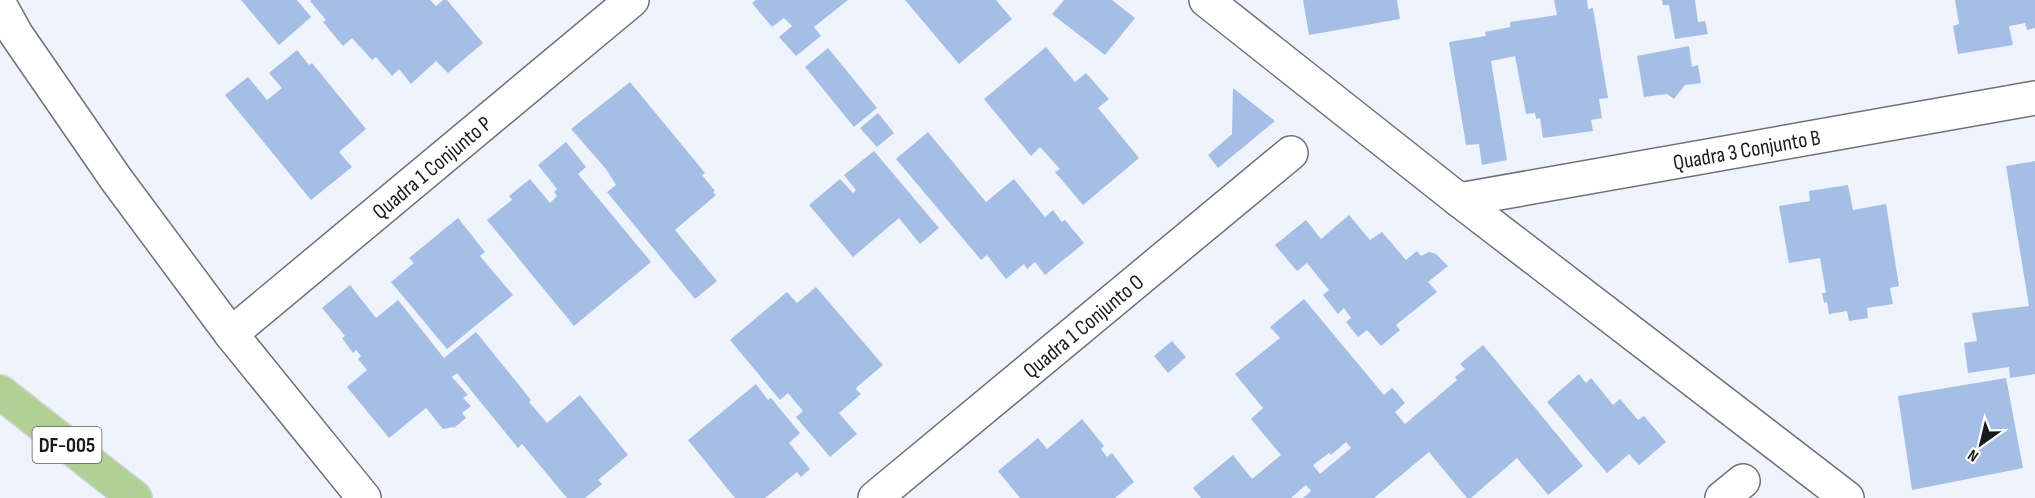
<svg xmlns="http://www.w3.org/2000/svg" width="2035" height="498" viewBox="0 0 2035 498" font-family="'Sofia Sans Condensed',sans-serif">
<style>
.building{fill:#a5bee6;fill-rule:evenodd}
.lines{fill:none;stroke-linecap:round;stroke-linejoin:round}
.minor-casing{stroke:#6d7177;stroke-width:36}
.primary-casing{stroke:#d1d1d2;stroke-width:36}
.minor{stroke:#fff;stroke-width:33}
.primary{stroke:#b0d094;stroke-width:33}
.labels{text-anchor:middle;stroke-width:6;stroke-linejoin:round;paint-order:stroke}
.shield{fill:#fff;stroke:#5e5f61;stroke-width:1.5}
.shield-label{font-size:21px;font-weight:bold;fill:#191a1d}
.street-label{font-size:22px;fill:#191a1d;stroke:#fff}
</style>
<rect width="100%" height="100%" fill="#eff3fb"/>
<g class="building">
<path d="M241 0H297L311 17 279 45Z"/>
<path d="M312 0H430L436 6 443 0H447L483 43 448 73 436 61 411 84 399 69 392 76 376 57 372 60 352 38 343 46 323 22 326 20 310 1Z"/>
<path d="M756 0H848L814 27 821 36 796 56 779 37 792 26 784 18 772 27 752 3Z"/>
<path d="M905 0H996L1012 19 959 64Z"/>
<path d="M1064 0H1112L1135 18 1105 55 1052 14Z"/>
<path d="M1303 0H1397L1400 19 1309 35Z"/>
<path d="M1554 0H1587L1588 9 1593 8 1608 98 1599 99 1602 118 1591 120 1593 131 1543 138 1540 118 1536 119 1535 113 1526 114 1515 56 1491 61 1507 160 1482 165 1479 144 1466 145 1449 42 1486 36 1485 32 1510 27V22L1557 15Z"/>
<path d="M1662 0H1695L1698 22 1705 21 1708 34 1675 39 1669 5H1663Z"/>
<path d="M1955 0H2035V28L2027 30 2025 23 2009 26 2013 45 1958 54 1953 26 1959 24Z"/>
<path d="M1689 46 1692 67 1698 65 1701 83 1685 85 1674 99 1667 94 1644 97 1637 56Z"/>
<path d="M1046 47 1075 82 1086 73 1109 99 1098 108 1139 158 1083 205 1055 172 1060 169 1040 147 1031 156 984 99Z"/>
<path d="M828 48 877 108 854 127 805 67Z"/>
<path d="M297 50 309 65 312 63 366 129 339 152 352 167 311 200 225 95 248 77 267 100 282 88 269 73Z"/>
<path d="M630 82 705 173 702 175 715 191 713 192 716 195 675 230 717 281 695 299 607 192 616 185 606 169 571 129Z"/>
<path d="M1233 88 1275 121 1218 168 1208 155 1232 134Z"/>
<path d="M878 113 894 133 877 147 860 128Z"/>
<path d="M928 132 986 202 1014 179 1045 217 1053 210 1062 222 1065 220 1084 243 1045 275 1035 262 1027 269 1024 264 1006 279 987 255 981 260 896 159Z"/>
<path d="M566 142 586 167 578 174 651 262 574 326 487 220 512 200 509 196 530 179 550 203 557 196 554 192 557 189 538 165Z"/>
<path d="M874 151 939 228 920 244 899 218 853 257 809 205 840 179 853 193 856 190 844 175Z"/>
<path d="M2035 161V374L2010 378 2009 367 1968 373 1964 343 1977 341 1972 313 2029 306 2006 166Z"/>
<path d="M1848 185 1853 210 1886 204 1899 286 1890 288 1893 304 1867 308 1868 318 1849 321 1847 311 1829 314 1827 302 1824 303 1822 293H1826L1820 258 1789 263 1779 206 1810 201 1809 191Z"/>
<path d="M1349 215 1370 240 1382 232 1406 260 1417 251 1421 256 1429 252 1436 254 1448 266 1428 282 1437 292 1396 325 1400 330 1381 346 1367 330 1358 337 1346 322 1351 318 1344 308 1338 314 1323 295 1329 290 1307 263 1297 271 1275 245 1306 220 1321 239Z"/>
<path d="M458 218 485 252 480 256 513 295 447 349 391 282 414 263 409 258Z"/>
<path d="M350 285 376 318 398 300 444 358 476 332 531 400 529 402 547 423 580 395 628 455 598 480 602 484 585 498H567L522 444 518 448 457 373 452 377 468 395 463 398 471 406 462 413 466 418 454 428 453 427 443 429 426 408 389 438 347 387 367 370 358 359 361 356 356 350 353 353 342 338 345 336 322 308Z"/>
<path d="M816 287 883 365 857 387 856 389 861 394 839 413 857 434 830 457 796 417 803 411 788 393 780 400 730 340 787 292 797 303Z"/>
<path d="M1304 299 1384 395 1392 388 1397 393 1405 403 1395 412 1405 424 1457 380 1455 377 1465 369 1460 364 1483 345 1583 466 1548 495 1517 458 1471 498H1467L1429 452 1374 498H1303L1311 491 1306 485 1291 498H1201L1193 488 1233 455 1252 479 1281 455 1251 419 1263 408 1235 374 1280 338 1270 327ZM1346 442 1351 448 1320 474 1313 465 1329 453 1331 455Z"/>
<path d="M1172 341 1186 357 1168 373 1154 356Z"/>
<path d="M1579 374 1586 383 1591 378 1613 405 1620 399 1638 420 1644 416 1666 442 1639 465 1629 454 1607 473 1547 402Z"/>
<path d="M2006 378 2023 468 1912 490 1898 396Z"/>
<path d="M756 384 768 400 771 398 800 433 789 443 810 469 801 477 797 472 765 498H735L688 440Z"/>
<path d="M1082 419 1104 446 1101 449 1107 457 1112 453 1134 482 1115 498H1020L998 471 1038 438 1047 449Z"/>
</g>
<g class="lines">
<defs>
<g id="minor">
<path d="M1206 0 1459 200 1847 498"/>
<path d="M0 5 16 34 116 179 231 334 364 498"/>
<path id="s1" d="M1459 200 2035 98"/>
<path id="s2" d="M231 334 632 0"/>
<path id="s3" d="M875 498 1291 153"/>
<path d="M1722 498 1743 481"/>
</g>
<path id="primary" d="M0 392 135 498"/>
</defs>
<use href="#minor" class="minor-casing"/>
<use href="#primary" class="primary-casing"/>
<use href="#minor" class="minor"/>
<use href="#primary" class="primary"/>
</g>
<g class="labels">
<rect class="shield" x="32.5" y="427" width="69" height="36" rx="4.5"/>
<g class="shield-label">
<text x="67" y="452">DF-005</text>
</g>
<g class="street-label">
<text dy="8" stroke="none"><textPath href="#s1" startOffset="292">Quadra 3 Conjunto B</textPath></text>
<text dy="8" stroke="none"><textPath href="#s2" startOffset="261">Quadra 1 Conjunto P</textPath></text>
<text dy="8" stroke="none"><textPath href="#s3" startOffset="270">Quadra 1 Conjunto O</textPath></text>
</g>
</g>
<g transform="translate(1981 444) rotate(214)" stroke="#ffffff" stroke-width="4.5" paint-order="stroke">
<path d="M0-4.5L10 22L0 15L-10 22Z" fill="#191a1d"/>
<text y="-9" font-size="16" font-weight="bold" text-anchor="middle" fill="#191a1d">N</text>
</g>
</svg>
